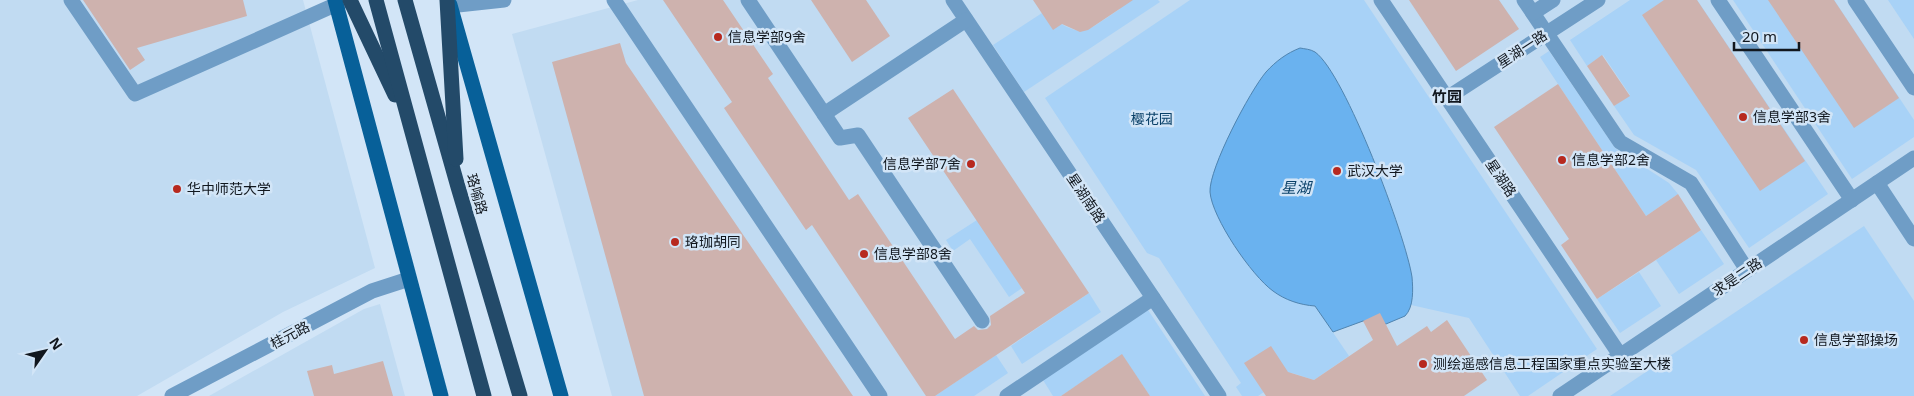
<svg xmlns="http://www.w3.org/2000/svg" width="1914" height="396" viewBox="0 0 1914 396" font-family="'Noto Sans','Noto Sans SC',sans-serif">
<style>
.built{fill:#c1dbf2}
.green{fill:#a8d2f7}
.water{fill:#6ab2ef;stroke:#4f84b0}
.building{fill:#ceb2ae}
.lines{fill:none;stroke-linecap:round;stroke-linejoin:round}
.minor{stroke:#6f9dc6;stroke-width:15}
.major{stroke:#076099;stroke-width:15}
.highway{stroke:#234a69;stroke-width:15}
.poi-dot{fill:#b7291f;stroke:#d2e5f7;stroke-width:2}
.labels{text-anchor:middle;stroke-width:5;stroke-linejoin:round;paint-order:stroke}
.poi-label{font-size:14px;fill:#11171e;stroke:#d2e5f7;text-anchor:start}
.street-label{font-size:14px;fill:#11171e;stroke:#d2e5f7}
.park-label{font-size:14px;fill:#094068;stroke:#d2e5f7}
.neighbourhood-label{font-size:15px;font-weight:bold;fill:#11171e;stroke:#d2e5f7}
.water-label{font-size:15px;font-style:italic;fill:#094068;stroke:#d2e5f7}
</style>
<rect width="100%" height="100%" fill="#d2e5f7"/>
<g class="built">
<path d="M0 0H303L375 268 283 312 137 396H0Z"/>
<path d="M638 0H1914V396H612L512 34Z"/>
<path d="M380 304 405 396H209L364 309Z"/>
</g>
<g class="green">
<path d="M1115 0H1158L1160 2 1024 92 993 45 1042 13C1085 38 1079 36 1120 9Z"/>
<path d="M1190 0H1364L1597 349 1528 396H1520L1469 318 1411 305 1413 296 1411 275 1372 157 1351 108 1323 61 1300 48 1276 62 1265 73 1228 136 1211 184 1210 192 1216 211 1233 242 1262 281 1303 305 1315 306 1349 356 1314 380 1292 373 1258 396H1242L1236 387 1241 383 1159 258 1147 253 1045 98Z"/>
<path d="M1630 0H1697L1828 194 1749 248 1696 170 1634 135 1614 106 1630 95 1603 55 1587 66 1570 40Z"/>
<path d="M1733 0H1834L1914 120V137L1852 179Z"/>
<path d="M1888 0H1914V39Z"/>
<path d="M1549 51 1615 148 1669 183 1678 194 1646 216 1540 57Z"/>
<path d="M977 220 1022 288 1009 297 970 239 953 251 946 240Z"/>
<path d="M1864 226 1914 301V396H1610Z"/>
<path d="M1701 230 1724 264 1679 294 1656 260Z"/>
<path d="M1639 272 1661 306 1620 333 1597 299Z"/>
<path d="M1089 293 1101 312 1022 364 1011 346Z"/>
<path d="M1148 310 1205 396H1150L1122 355 1061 396H1053L1043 380Z"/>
<path d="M996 355 1008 373 974 396H935Z"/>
</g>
<path class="water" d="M1300 48C1305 49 1310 49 1315 52 1345 73 1406 237 1412 277 1413 289 1414 307 1405 316L1386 324 1363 321 1333 332 1315 306C1300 305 1285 300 1273 291 1252 276 1212 218 1210 192 1209 168 1250 91 1266 72 1276 61 1287 53 1300 48Z"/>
<g class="building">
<path d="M83 0H243L247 16 137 48 145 60 130 70Z"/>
<path d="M663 0H723L773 74 768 78 849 200 858 194 955 339 974 326 978 330 987 329 991 325 990 316 1025 293 908 118 953 89 1089 293 935 396H926L812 225 806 230 724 108 732 102Z"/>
<path d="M811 0H866L890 36 852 62Z"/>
<path d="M1033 0H1133L1088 30 1080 32 1062 24 1053 30Z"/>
<path d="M1409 0H1499L1519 29 1456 71Z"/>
<path d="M1664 0H1697L1805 161 1760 191 1642 15Z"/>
<path d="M1768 0H1834L1899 98 1854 128Z"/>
<path d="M620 43 626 63 853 396H644L552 62Z"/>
<path d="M1602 55 1630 96 1614 106 1587 66Z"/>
<path d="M1558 84 1646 216 1678 194 1701 230 1597 299 1561 245 1569 239 1494 127Z"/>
<path d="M1380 313 1397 346 1427 326 1431 332 1447 320 1487 380 1464 396H1266L1244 363 1271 346 1288 372 1314 380 1373 340 1363 321Z"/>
<path d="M1122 354 1150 396H1061Z"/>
<path d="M383 361 393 396H314L307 371 332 365 334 374Z"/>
</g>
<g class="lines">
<g class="minor">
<path d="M71 0 135 94 346 0"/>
<path d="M614 0 880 396"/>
<path d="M748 0 840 138 858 135 982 321"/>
<path d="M953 0 1219 396"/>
<path d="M1381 0 1620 355"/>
<path d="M1524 0 1620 142 1691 183 1747 270"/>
<path d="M1718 0 1852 200"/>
<path d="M1855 0 1914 88"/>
<path d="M458 5 504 0"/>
<path d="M1533 13 1553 0"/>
<path d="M1447 98 1598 0"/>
<path d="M824 114 966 20"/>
<path d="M1877 183 1914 239"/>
<path d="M172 396 372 291 409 279"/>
<path d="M1007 396 1153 298"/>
<path d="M1560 396 1914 158"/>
</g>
<g class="major">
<path d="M335 0 441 396"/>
<path d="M450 5 561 396"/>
</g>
<g class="highway">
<path d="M350 0 395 95"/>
<path d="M376 0 484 396"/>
<path d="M405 0 458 187 520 396"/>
<path d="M447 0 456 159"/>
</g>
</g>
<g class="poi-dot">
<circle cx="718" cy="37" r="5"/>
<circle cx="1743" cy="117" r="5"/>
<circle cx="1562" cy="160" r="5"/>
<circle cx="971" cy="164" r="5"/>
<circle cx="1337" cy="171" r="5"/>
<circle cx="177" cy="189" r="5"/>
<circle cx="675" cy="242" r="5"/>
<circle cx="864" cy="254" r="5"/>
<circle cx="1804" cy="340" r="5"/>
<circle cx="1423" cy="364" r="5"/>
</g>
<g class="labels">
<g class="poi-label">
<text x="728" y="42">信息学部9舍</text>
<text x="1753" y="122">信息学部3舍</text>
<text x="1572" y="165">信息学部2舍</text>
<text x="961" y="169" text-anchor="end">信息学部7舍</text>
<text x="1347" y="176">武汉大学</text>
<text x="187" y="194">华中师范大学</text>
<text x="685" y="247">珞珈胡同</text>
<text x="874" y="259">信息学部8舍</text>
<text x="1814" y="345">信息学部操场</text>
<text x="1433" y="369">测绘遥感信息工程国家重点实验室大楼</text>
</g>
<g class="street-label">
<text transform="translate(1522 49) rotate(-33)" y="5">星湖一路</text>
<text transform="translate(1501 178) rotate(56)" y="5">星湖路</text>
<text transform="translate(477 194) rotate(74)" y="5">珞喻路</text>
<text transform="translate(1086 198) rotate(56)" y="5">星湖南路</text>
<text transform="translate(1737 277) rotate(-34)" y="5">求是二路</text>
<text transform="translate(290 335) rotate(-28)" y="5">桂元路</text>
</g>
<g class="park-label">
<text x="1152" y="124">樱花园</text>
</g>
<g class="neighbourhood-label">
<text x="1447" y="102">竹园</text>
</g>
<g class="water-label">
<text x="1296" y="193">星湖</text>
</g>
</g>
<g transform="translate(45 351) rotate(56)" stroke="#d2e5f7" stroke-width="4" paint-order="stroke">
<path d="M0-4L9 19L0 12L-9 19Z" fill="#11171e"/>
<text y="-8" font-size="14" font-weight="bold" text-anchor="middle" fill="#11171e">N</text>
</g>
<path d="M1734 42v8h65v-8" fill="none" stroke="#11171e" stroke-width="2.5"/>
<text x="1742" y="42" font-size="15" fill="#11171e" stroke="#d2e5f7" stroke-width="4" paint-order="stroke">20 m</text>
</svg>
